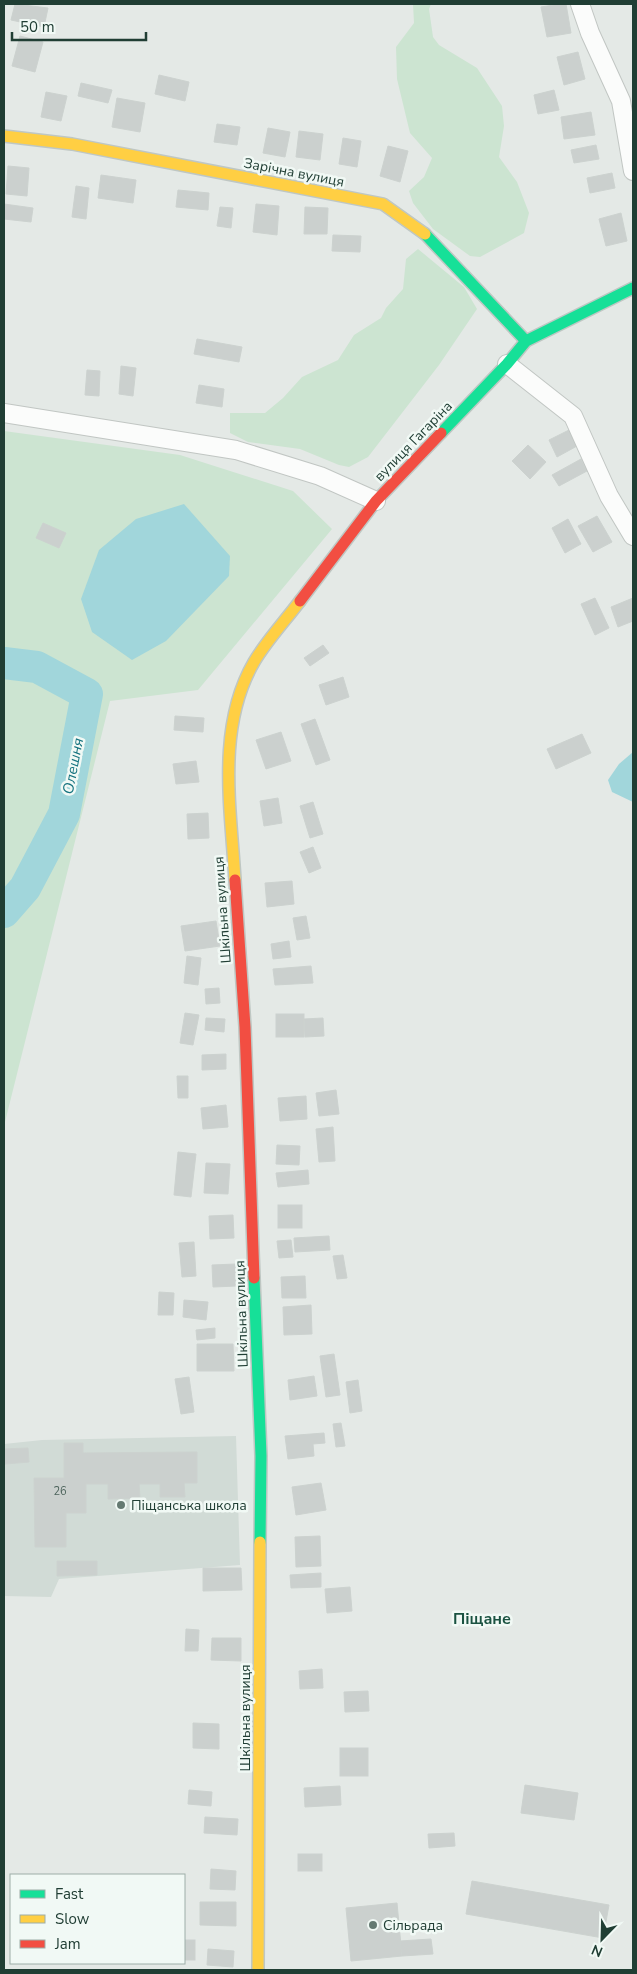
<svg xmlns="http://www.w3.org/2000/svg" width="637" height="1974" viewBox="0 0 637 1974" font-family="'Nunito Sans',sans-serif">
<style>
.built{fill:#d1dbd6}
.green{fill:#cce4d1}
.water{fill:#a1d6db}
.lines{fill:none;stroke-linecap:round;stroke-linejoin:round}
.river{stroke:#a1d6db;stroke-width:32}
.building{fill:#cbd0ce;stroke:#ccd2cf}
.street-casing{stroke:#c1c6c3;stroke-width:20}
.fast-casing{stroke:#bfc7c3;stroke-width:14}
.slow-casing{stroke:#bfc7c3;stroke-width:14}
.jam-casing{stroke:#bfc7c3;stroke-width:14}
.street{stroke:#fbfcfb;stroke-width:18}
.fast{stroke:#16e098;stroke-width:11}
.slow{stroke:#ffcf43;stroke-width:11}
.jam{stroke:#f24e42;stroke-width:11}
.poi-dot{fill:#657a72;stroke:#f1f9f5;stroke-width:2}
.labels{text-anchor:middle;stroke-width:5;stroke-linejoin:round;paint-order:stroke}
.number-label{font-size:11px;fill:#4c635b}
.street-label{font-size:14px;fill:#203e34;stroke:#f1f9f5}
.poi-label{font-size:14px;fill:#203e34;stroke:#f1f9f5;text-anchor:start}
.water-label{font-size:15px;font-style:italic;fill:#15737f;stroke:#f1f9f5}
.quarter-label{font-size:16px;font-weight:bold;fill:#1a5241;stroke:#f1f9f5}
</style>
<rect width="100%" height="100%" fill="#e4e9e6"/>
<path class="built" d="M236 1436 240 1565 59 1579 51 1597 4 1596V1444L42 1440Z"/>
<g class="green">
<path d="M413 4H431L429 9 433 37 439 45 477 68 502 106 504 126 499 157 517 182 529 213 524 233 480 257 470 256 433 229 413 203 409 191 424 177 432 158 410 133 397 79 396 47 414 23Z"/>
<path d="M418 249 464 287 477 309 439 365 368 457 349 467 339 465 300 449 248 442 230 433V413H265L283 398 302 377 338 360 354 335 381 318 386 308 403 289 406 259Z"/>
<path d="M4 431 180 455 293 491 332 529 198 690 110 701 4 1126Z"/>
</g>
<g class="water">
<path d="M184 504 230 556 229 576 166 641 132 660 92 632 81 599 99 550 136 519Z"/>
<path d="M633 752V802L612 792 608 780 619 764Z"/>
</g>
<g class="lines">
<path class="river" d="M4 663 37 667 87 694 64 814 25 888 4 912"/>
</g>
<g class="building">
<path d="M15 4 48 8 44 27 11 20Z"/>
<path d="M560 4H566L571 33 547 37 541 7Z"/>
<path d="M20 36 43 42 35 72 12 66Z"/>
<path d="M578 52 585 79 564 85 557 57Z"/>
<path d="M159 75 189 82 185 101 155 94Z"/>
<path d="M81 83 112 90 108 103 78 96Z"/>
<path d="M554 90 559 110 538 114 534 95Z"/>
<path d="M46 92 67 96 61 121 41 117Z"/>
<path d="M117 98 145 103 140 132 112 127Z"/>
<path d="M591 112 595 135 564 139 561 117Z"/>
<path d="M217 124 240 127 237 145 214 142Z"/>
<path d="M268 128 290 132 285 157 263 153Z"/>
<path d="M299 131 323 134 320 160 296 157Z"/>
<path d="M343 138 361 141 357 167 339 164Z"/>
<path d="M596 145 599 159 574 163 571 150Z"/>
<path d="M388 146 408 151 400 182 380 176Z"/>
<path d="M8 166 29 168 27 196 6 194Z"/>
<path d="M612 173 615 188 590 193 587 178Z"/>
<path d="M101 175 136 180 133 203 98 198Z"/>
<path d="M76 186 89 188 86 219 72 217Z"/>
<path d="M178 190 209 193 208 210 176 207Z"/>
<path d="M4 204 33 208 31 222 4 219Z"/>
<path d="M256 204 279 206 277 235 253 232Z"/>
<path d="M220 207 233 208 231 228 217 226Z"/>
<path d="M305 207 328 208 327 234H304Z"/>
<path d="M621 213 627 241 606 246 599 219Z"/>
<path d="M333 235 361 236 360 252 332 251Z"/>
<path d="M197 339 242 347 239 362 194 354Z"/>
<path d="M121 366 136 368 133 396 119 394Z"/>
<path d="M87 370 100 371 99 396 85 395Z"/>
<path d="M199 385 224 389 222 407 196 403Z"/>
<path d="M569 430 577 446 557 457 549 440Z"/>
<path d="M528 445 546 462 530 479 512 461Z"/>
<path d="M581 459 587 471 559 486 552 475Z"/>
<path d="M597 516 612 542 593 552 578 526Z"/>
<path d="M568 519 581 544 565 553 552 528Z"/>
<path d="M43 523 66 533 59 548 36 538Z"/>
<path d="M595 598 609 628 595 635 581 604Z"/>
<path d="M633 598V621L618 627 611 607Z"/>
<path d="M323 645 329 653 310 666 304 658Z"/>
<path d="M343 677 349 697 326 705 319 685Z"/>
<path d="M175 716 204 718 203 732 174 730Z"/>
<path d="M315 719 330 760 316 765 301 724Z"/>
<path d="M281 732 291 761 266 769 256 740Z"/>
<path d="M582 734 591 753 556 769 547 749Z"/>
<path d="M196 761 199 782 176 784 173 764Z"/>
<path d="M278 798 282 823 264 826 260 801Z"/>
<path d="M313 802 323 834 310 838 300 806Z"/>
<path d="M208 813 209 838 188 839 187 814Z"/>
<path d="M313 847 321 868 309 873 300 852Z"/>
<path d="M292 881 294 904 267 907 265 883Z"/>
<path d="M306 916 310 938 297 940 293 918Z"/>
<path d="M216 921 220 946 185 951 181 926Z"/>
<path d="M289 941 291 957 273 959 271 944Z"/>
<path d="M187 956 201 958 198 985 184 983Z"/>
<path d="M311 966 313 983 275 985 273 969Z"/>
<path d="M219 988 220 1003 206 1004 205 989Z"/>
<path d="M185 1013 199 1015 193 1045 180 1043Z"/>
<rect x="276" y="1014" width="28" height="23"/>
<path d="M206 1018 225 1019 224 1032 205 1030Z"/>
<path d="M323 1018 324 1036 305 1037 304 1019Z"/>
<path d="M226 1054V1069L202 1070V1055Z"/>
<path d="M177 1076H188V1098H178Z"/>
<path d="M336 1090 339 1114 319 1116 316 1093Z"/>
<path d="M306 1096 307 1119 280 1121 278 1098Z"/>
<path d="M226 1105 228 1127 203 1129 201 1108Z"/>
<path d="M333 1127 335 1161 319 1162 316 1129Z"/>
<path d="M277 1145 300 1146 299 1165 276 1164Z"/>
<path d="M178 1152 196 1154 191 1197 174 1195Z"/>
<path d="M206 1163 230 1164 228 1194 204 1193Z"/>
<path d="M308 1170 309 1184 278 1187 276 1173Z"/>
<rect x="278" y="1205" width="24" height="23"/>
<path d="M233 1215 234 1238 210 1239 209 1216Z"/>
<path d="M329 1236 330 1250 295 1252 294 1238Z"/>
<path d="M291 1240 293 1257 279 1258 277 1241Z"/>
<path d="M194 1242 196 1276 182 1277 179 1243Z"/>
<path d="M343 1255 347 1278 337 1279 333 1256Z"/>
<path d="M236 1264 237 1286 213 1287 212 1265Z"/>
<path d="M305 1276 306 1298H282L281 1277Z"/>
<path d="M159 1292 174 1293 173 1315H158Z"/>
<path d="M184 1300 208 1302 206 1320 183 1317Z"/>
<path d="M311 1305 312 1334 284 1335 283 1307Z"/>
<path d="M215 1328V1338L197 1340 196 1330Z"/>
<path d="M197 1344H233L234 1371H197Z"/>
<path d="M334 1354 340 1395 326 1397 320 1356Z"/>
<path d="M314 1376 317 1396 290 1400 288 1380Z"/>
<path d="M189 1377 194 1412 181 1414 175 1379Z"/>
<path d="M358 1380 362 1411 350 1413 346 1382Z"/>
<path d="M341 1423 345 1446 336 1447 333 1424Z"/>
<path d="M324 1433 325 1443 313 1444 314 1456 288 1459 285 1436Z"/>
<path d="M64 1443H83V1453L197 1452V1483H184L185 1497H160V1484H139L140 1498 108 1499V1484H86V1513H66V1547H35L34 1478H64Z"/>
<path d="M28 1448 29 1462 5 1464 4 1449Z"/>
<path d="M321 1483 326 1510 296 1515 292 1487Z"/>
<path d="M320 1536 321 1566 296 1567 295 1537Z"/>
<path d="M57 1561H97V1575L57 1576Z"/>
<path d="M203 1568H241L242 1590 203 1591Z"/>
<path d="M321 1573V1587L291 1588 290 1575Z"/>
<path d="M350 1587 352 1611 327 1613 325 1589Z"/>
<path d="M186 1629 199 1630 198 1651H185Z"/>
<path d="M212 1638H241V1661L211 1660Z"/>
<path d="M322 1669 323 1688 300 1689 299 1671Z"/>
<path d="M368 1691 369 1711 345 1712 344 1692Z"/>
<path d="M193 1723 219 1724V1749L193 1748Z"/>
<rect x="340" y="1748" width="28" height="28"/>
<path d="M525 1785 578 1793 574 1820 521 1813Z"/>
<path d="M340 1786 341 1805 305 1807 304 1788Z"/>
<path d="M189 1790 212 1792 211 1806 188 1804Z"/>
<path d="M205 1817 238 1819 237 1835 204 1833Z"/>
<path d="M454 1833 455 1846 429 1848 428 1834Z"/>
<rect x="298" y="1854" width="24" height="17"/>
<path d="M211 1869 236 1871 235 1890 210 1889Z"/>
<path d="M472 1881 609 1905 603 1938 466 1914Z"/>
<path d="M200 1902H236V1926L200 1925Z"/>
<path d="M397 1903 402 1956 351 1961 346 1908Z"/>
<path d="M431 1939 433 1954 402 1956 400 1941Z"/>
<rect x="184" y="1940" width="11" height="20"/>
<path d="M208 1949 234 1951 233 1967 207 1965Z"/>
</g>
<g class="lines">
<defs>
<g id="street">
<path d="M580 4 590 33 621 101 633 171"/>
<path d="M507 364 573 416 609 496 633 536"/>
<path d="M4 413 236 450 320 476 376 501"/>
</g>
<g id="fast">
<path d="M425 234 526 341"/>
<path d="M441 433 507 364 526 341 633 288"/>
<path d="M254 1278 261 1456 260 1542"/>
</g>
<g id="slow">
<path d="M4 136 72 144 383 204 425 234"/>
<path d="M235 880C231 809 216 727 254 662 267 640 285 621 300 601"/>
<path d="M258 1970 260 1542"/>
</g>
<g id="jam">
<path d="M300 601 376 501 441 433"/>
<path d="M235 880 245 1027 254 1278"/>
</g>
</defs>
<use href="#street" class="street-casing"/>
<use href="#fast" class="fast-casing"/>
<use href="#slow" class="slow-casing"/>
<use href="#jam" class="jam-casing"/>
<use href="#street" class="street"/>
<use href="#fast" class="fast"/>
<use href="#slow" class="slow"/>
<use href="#jam" class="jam"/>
</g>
<g class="poi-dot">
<circle cx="121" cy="1505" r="5"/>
<circle cx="373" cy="1925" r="5"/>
</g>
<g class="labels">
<g class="number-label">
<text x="60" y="1495">26</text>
</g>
<g class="street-label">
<text transform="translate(294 172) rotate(11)" y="5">Зарічна вулиця</text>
<text transform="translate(413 441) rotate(-46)" y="5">вулиця Гагаріна</text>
<text transform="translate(222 910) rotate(-94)" y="5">Шкільна вулиця</text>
<text transform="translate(241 1314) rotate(-92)" y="5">Шкільна вулиця</text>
<text transform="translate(245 1718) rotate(-90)" y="5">Шкільна вулиця</text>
</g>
<g class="poi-label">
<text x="131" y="1510">Піщанська школа</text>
<text x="383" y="1930">Сільрада</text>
</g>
<g class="water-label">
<text transform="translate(73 766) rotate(-79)" y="5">Олешня</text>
</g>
<g class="quarter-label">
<text x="482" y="1624">Піщане</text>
</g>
</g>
<rect width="637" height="1974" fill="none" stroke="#203e34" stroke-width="10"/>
<rect x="10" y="1874" width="175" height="90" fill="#f1f9f5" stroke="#9daea8"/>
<rect x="20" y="1890" width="25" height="8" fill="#16e098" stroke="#9daea8"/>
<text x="55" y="1899" font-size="15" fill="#203e34">Fast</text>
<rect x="20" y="1915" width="25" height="8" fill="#ffcf43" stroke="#9daea8"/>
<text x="55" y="1924" font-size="15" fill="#203e34">Slow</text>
<rect x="20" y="1940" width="25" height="8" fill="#f24e42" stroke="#9daea8"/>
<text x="55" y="1949" font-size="15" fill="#203e34">Jam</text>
<g transform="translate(602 1939) rotate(203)" stroke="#f1f9f5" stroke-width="4" paint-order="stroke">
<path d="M0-4L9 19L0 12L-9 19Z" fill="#203e34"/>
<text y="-8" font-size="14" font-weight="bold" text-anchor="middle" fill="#203e34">N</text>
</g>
<path d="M12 32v8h134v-8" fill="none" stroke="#203e34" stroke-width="2.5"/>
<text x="20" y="32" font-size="15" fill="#203e34" stroke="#f1f9f5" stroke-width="4" paint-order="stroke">50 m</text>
</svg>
